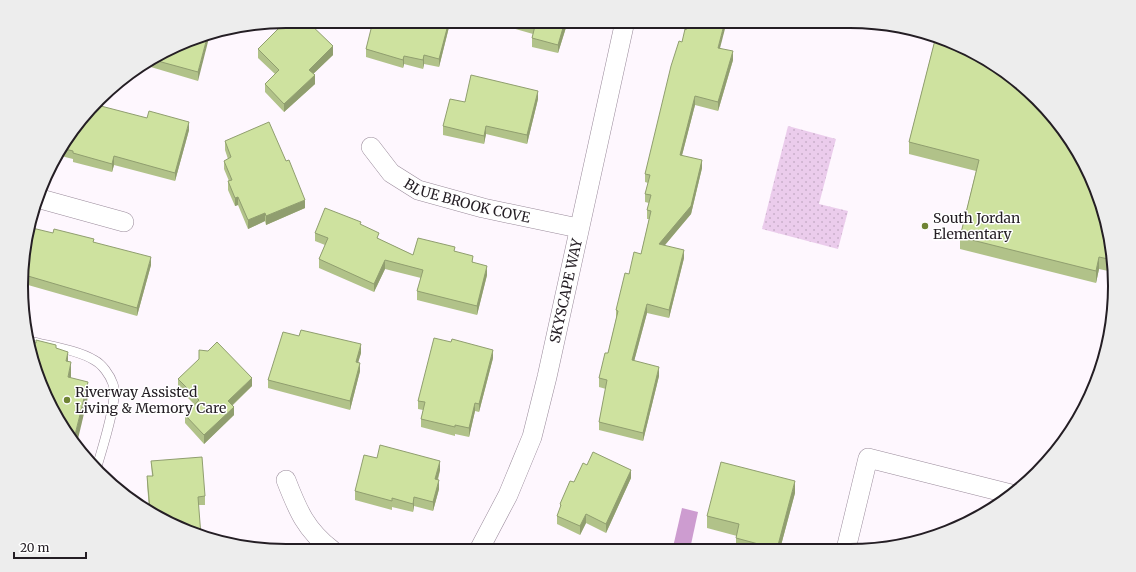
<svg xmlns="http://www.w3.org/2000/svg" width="1136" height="572" viewBox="0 0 1136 572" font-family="Merriweather,serif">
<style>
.grass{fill:url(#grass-dots)}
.water{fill:#cd9cd0}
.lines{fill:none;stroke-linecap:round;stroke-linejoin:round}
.service-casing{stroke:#9a8b9b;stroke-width:10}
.minor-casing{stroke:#9a8b9b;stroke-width:20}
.service{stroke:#fff;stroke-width:9}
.minor{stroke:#fff;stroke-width:19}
.wall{fill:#b1c289}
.shaded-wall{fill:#909e6f}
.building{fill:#cee29f;stroke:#909e6f}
.poi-dot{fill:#6f8434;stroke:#fff;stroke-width:1.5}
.labels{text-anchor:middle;stroke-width:3;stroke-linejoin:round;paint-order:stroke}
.street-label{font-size:14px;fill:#241e24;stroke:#fff}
.poi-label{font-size:14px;fill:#241e24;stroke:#fff;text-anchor:start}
.rim{fill:none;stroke:#241e24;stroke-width:2}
</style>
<defs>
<pattern id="grass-dots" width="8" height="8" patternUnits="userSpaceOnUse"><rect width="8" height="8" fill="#ebccec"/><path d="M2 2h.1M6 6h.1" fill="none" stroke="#c9afca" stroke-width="1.8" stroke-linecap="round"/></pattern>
</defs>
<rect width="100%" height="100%" fill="#fef7fe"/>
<path class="grass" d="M788 126 836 139 819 204 848 211 838 249 762 229Z"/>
<path class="water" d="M682 508 698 512 690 549 673 547Z"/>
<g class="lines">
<defs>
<path id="service" d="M30 341C49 346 78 350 94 360 102 364 110 375 113 384 119 399 101 452 96 470"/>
<g id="minor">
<path id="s1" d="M371 147 391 173 418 190 483 208 578 228"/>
<path d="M37 198 124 222"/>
<path d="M286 480C298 511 306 530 332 550"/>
<path d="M846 549 868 458 1011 494"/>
<path id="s2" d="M479 550 508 495 532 437 547 377 625 21"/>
</g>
</defs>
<use href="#service" class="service-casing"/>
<use href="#minor" class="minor-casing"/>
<use href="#service" class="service"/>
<use href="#minor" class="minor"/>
</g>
<g class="wall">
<path d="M449 21V27L439 67 424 64 423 69 404 64 403 68 366 57V49L387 22Z"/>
<path d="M512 21H568L558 53 532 47V38L533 34 512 28Z"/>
<path d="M686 30 720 48 733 60 718 111 695 105 682 155 702 168 691 214 665 245 684 258 669 318 647 313 634 361 659 376 643 441 599 430V422L606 389 599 387V378L608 353 616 319V310L629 274 641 254 649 219H647V210L649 203 645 202V194L648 183 645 182V174L682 42Z"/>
<path d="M201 35 198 81 144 65Z"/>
<path d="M936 36 1113 251V272L1099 269 1096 283 960 249V237L976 171 909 154V142Z"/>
<path d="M258 49 333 55 313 74 315 84 284 112 265 92V84L275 74 258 58Z"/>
<path d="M538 99 527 144 486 134 484 144 443 135V126L465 102Z"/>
<path d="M189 130 175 181 114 165 112 172 73 162V159L57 155 66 139Z"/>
<path d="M225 141 305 208 266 225 265 221 248 229 238 205 235 206 228 190V181H229L224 169V161L228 159 225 150Z"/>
<path d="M361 225 379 239 413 255 455 251 473 262 487 275 477 315 417 300V291L421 278 385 269 374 292 319 268V259L325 245 315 241V233Z"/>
<path d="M53 233 94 242 151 265 137 316 28 285 26 289H24L26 234Z"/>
<path d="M299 336 361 353 358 362 360 371 350 410 268 388V380Z"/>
<path d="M493 358 479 412 475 411 469 437 455 434V436L421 427V419L423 410 418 409V401Z"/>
<path d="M178 379 252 386 233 405 234 415 204 444 185 423V415L195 405 178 388Z"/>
<path d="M377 458 440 470 438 480 439 489 433 511 414 506 413 512 392 507V510L355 500V491Z"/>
<path d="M151 461 205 496V505H198L169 524 149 509 147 484V476H152Z"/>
<path d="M587 465 631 478 606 533 586 523 580 535 557 524V516L560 509V504L574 482Z"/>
<path d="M795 493 780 549H736V538L737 536 707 528V516Z"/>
</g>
<g class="shaded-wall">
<path d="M449 21V27L439 67V59Z"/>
<path d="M565 21H568L558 53V45Z"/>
<path d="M725 21H727L718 56V48Z"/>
<path d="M208 34H210L198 81V72Z"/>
<path d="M333 46V55L309 78V70Z"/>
<path d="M733 51V60L718 111V102Z"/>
<path d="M424 55V64L423 69V60Z"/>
<path d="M404 56V64L403 68V60Z"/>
<path d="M315 75V84L284 112V104Z"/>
<path d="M538 91V99L527 144V135Z"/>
<path d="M695 96V105L680 163V155Z"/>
<path d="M189 122V130L175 181V173Z"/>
<path d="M486 126V134L484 144V136Z"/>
<path d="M114 156V165L112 172V164Z"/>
<path d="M702 160V168L691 214 659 252V244Z"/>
<path d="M238 197V205L235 206V198Z"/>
<path d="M305 200V208L266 225V216Z"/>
<path d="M265 213V221L248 229V220Z"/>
<path d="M684 250V258L669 318V310Z"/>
<path d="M151 257V265L137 316V308Z"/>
<path d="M1099 257V269L1096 283V271Z"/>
<path d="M385 260V269L374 292V284Z"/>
<path d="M487 266V275L477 315V306Z"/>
<path d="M28 276V285L26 289V281Z"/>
<path d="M647 304V313L632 369V360Z"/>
<path d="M361 344V353L356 370V362Z"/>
<path d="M493 350V358L479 412V404Z"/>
<path d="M68 352V366L66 361Z"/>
<path d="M71 362V377L68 392V377Z"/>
<path d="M360 363V371L350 410V401Z"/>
<path d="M659 367V376L643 441V433Z"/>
<path d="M252 378V386L228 409V401Z"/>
<path d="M88 382V397L77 443 74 439Z"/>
<path d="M475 403V411L469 437V428Z"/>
<path d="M234 407V415L204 444V435Z"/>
<path d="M440 461V470L435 488V479Z"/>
<path d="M631 470V478L606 533V524Z"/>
<path d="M439 480V489L433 511V502Z"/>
<path d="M795 481V493L780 549H777Z"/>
<path d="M414 497V506L413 512V504Z"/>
<path d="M586 514V523L580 535V526Z"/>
</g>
<g class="building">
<path d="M286 21H307L333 46 309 70 315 75 284 104 265 84 279 70 258 49Z"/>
<path d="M373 21H384L387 22V21H449L439 59 424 55 423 60 404 56 403 60 366 49Z"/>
<path d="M517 21H565L558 45 532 38 535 26Z"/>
<path d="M688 21H725L718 48 733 51 718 102 695 96 680 155 702 160 691 206 659 244 684 250 669 310 647 304 632 360 659 367 643 433 599 422 607 380 599 378 605 353H608L618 311 616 310 625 273 629 274 634 252 641 254 651 211 647 210 651 195 645 194 650 175 645 174 671 66 679 41 682 42 685 29 686 30Z"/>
<path d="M208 34 198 72 154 60 201 35Z"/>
<path d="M936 36 967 48 1011 76 1049 111 1079 153 1101 201 1113 251V260L1099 257 1096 271 960 237 979 160 909 142Z"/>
<path d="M471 75 538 91 527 135 486 126 484 136 443 126 450 99 465 102Z"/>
<path d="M97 105 147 118 149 111 189 122 175 173 114 156 112 164 73 153V151L61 148 66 139Z"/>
<path d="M269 122 286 161 289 160 305 200 266 216 265 213 248 220 238 197 235 198 228 181 232 180 224 161 231 157 225 141Z"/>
<path d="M325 208 361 222 360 224 379 233 377 238 413 255 418 238 455 247 454 251 473 256 472 262 487 266 477 306 417 291 423 270 385 260 374 284 319 259 328 238 315 233Z"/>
<path d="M28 227 53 233 54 229 94 239 93 242 151 257 137 308 28 276 26 281 25 280 26 234Z"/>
<path d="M301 330 361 344 356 362 360 363 350 401 268 380 283 332 299 336Z"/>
<path d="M434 338 451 342 452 339 493 350 479 404 475 403 469 428 455 425V427L421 419 425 402 418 401Z"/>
<path d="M36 340 56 345V348L68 352 66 361 71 362 68 377 88 382 74 439 48 403 30 342 36 343Z"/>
<path d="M217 342 252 378 228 401 234 407 204 435 185 415 199 400 178 379 199 359V350L208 351Z"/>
<path d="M380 445 440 461 435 479 439 480 433 502 414 497 413 504 392 498V501L355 491 364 455 377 458Z"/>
<path d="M593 452 631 470 606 524 586 514 580 526 557 516 561 505 560 504 570 481 574 482 583 463 587 465Z"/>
<path d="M202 457 205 496 198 497 201 536 169 524 150 510 147 476H153L151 461Z"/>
<path d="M721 462 795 481 777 549 736 538 739 524 707 516Z"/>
<path d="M539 546 553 550H538Z"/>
</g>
<g class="poi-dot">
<circle cx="925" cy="226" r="4"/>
<circle cx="67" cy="400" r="4"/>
</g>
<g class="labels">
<g class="street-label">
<text dy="5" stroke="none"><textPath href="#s1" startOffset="115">BLUE BROOK COVE</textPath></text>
<text dy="5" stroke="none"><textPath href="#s2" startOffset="275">SKYSCAPE WAY</textPath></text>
</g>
<g class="poi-label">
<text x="933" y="223">South Jordan<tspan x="933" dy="16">Elementary</tspan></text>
<text x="75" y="397">Riverway Assisted<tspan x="75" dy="16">Living &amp; Memory Care</tspan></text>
</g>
</g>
<path d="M0 0H1136V572H0ZM286 28H850A258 258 0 0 1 1108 286V286A258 258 0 0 1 850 544H286A258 258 0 0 1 28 286V286A258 258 0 0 1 286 28Z" fill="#ededed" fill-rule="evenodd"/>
<path class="rim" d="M286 28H850A258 258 0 0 1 1108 286V286A258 258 0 0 1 850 544H286A258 258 0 0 1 28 286V286A258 258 0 0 1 286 28Z"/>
<path d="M14 552v6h72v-6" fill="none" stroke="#241e24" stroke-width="2"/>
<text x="20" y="552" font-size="12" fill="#241e24" stroke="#ffffff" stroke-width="3" paint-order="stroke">20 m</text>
</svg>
